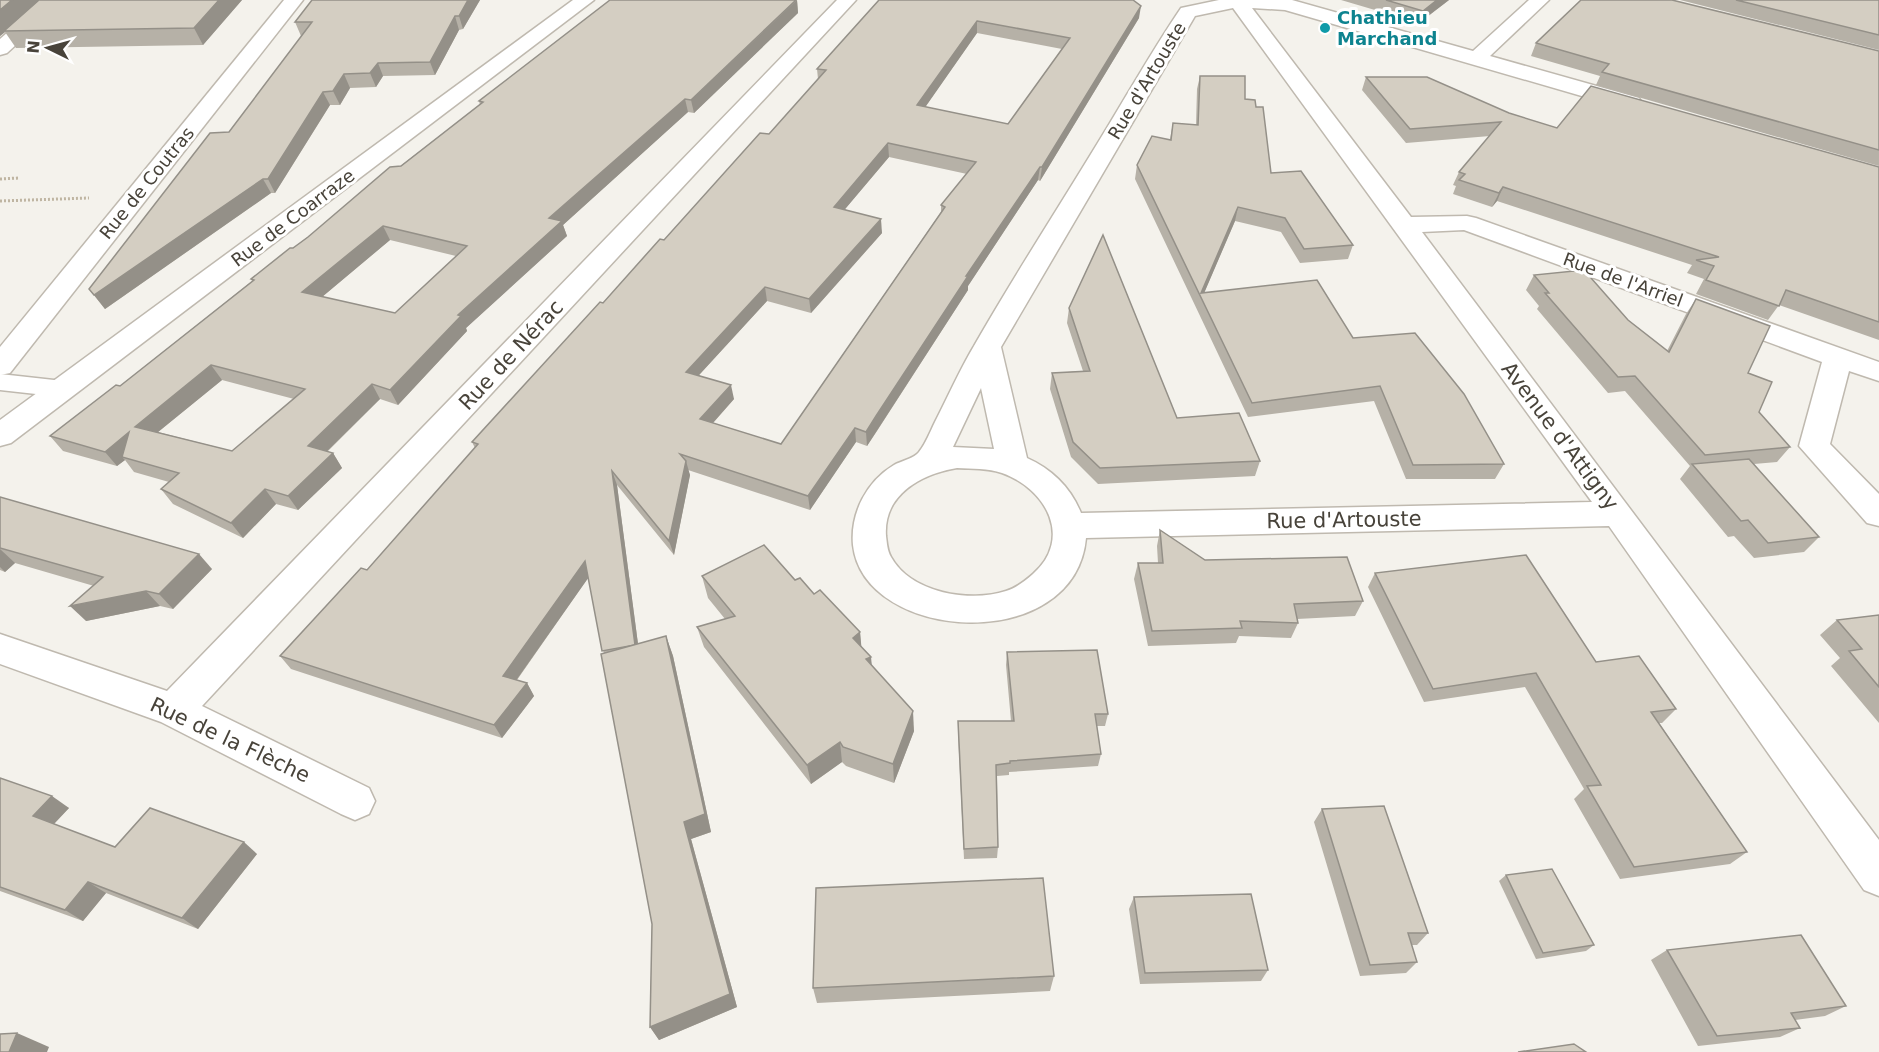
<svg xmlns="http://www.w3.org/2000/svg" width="1879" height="1052" viewBox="0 0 1879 1052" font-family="'DejaVu Sans',sans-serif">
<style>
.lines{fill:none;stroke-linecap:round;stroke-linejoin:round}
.service-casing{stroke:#bfb9af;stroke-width:3}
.minor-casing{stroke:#bfb9af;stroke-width:3}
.path-far1{stroke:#bfb5a2;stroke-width:2;stroke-dasharray:2 2;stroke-linecap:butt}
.path{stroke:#bfb5a2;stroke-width:3;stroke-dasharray:2 2;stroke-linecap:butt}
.service{fill:#fff;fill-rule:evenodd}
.minor{fill:#fff;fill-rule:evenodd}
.wall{fill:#b6b1a7;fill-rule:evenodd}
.shaded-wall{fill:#949088}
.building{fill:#d4cec2;stroke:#949088;stroke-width:1.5;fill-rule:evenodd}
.culture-dot{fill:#0f9aa8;stroke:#fff;stroke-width:2}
.labels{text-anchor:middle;stroke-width:6;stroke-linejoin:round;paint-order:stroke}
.far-culture-label{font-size:18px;font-weight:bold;fill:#0d838f;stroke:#fff;text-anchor:start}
.far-street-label{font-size:18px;fill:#48433a;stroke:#fff}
.street-label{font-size:21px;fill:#48433a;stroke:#fff}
</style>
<rect width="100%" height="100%" fill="#f4f2ec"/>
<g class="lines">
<defs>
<path id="service" d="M0 374 63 381 71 383 75 389 71 395 63 397 0 390Z"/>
<g id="minor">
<path d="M45 0H65L7 53 0 55V39Z"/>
<path d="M284 0H303L10 373 0 375V347Z"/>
<path d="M573 0H594L11 443 0 446V420Z"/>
<path d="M837 0H856L202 706 369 788 375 801 369 814 355 820 341 814 161 722 0 664V634L167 691Z"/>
<path d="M1219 0H1292L1473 51 1529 0H1549L1490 56 1639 98 1642 103 1639 108 1631 109 1623 108 1285 10 1252 8 1411 217 1467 216 1476 218 1879 362V381L1849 371 1830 444 1879 494V526L1867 523 1799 446 1822 362 1464 230 1422 232 1879 840V896L1864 890 1609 526 1086 538C1075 656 864 643 853 545 850 513 867 481 894 465 901 461 915 458 919 452 926 443 930 432 935 422 948 397 959 371 974 346 1011 281 1052 218 1091 154 1121 106 1149 55 1181 8ZM1233 8 1592 502 1081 513C1071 488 1052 469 1027 458L1001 347 1195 16ZM981 388 994 449 953 447ZM957 468C972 469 988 468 1002 473 1047 489 1073 539 1033 574 1025 581 1016 588 1006 591 970 603 911 593 891 557 887 550 887 543 886 536 883 494 922 474 957 468Z"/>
</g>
</defs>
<use href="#service" class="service-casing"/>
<use href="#minor" class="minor-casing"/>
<path class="path-far1" d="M0 179 19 178"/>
<g class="path">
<path d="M0 179 19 178"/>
<path d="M0 201 89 198"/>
</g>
<use href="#service" class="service"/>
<use href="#minor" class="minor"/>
</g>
<g class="wall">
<path d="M0 0H242L203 45 16 48 5 32 0 36Z"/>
<path d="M312 0H480L463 29 459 30 435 75 383 76 376 87 350 88 340 105H330L275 193H271L105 309 89 289 229 132 302 36H301L295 22Z"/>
<path d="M797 0 798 13 694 113 688 112 563 225 567 236 466 328 467 331 398 405 380 399 327 452 333 453 342 468 298 510 276 504 243 538 173 504 161 489 169 482 134 472 125 460 117 466 63 451 50 436 120 386 252 281 251 279 293 248 480 105 479 101ZM390 240 456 256 395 313 322 297ZM222 380 294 399 232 451 158 432Z"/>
<path d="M879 0 1139 18 1040 181 1038 180 968 286V290L877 431 867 446 856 442 810 510 688 470 690 475 674 555 617 485 638 644 666 636 673 656 711 832 691 839 737 1007 659 1040 650 1027 652 924 604 654 588 578 517 680 527 683 534 696 502 738 291 669 280 656 367 570 475 448 472 442 603 303 769 134 818 79 817 69ZM977 33 1062 49 1008 124 925 107ZM889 157 967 174 941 205V212L781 444 713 423 734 399 699 375 767 301 811 313 882 233 845 209Z"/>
<path d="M1341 0H1449L1419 23Z"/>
<path d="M1680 0H1879V50Z"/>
<path d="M1536 43 1879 51V166L1596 85 1600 76 1531 56Z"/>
<path d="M1200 76 1245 99 1256 107 1271 173 1353 245 1348 259 1300 263 1281 232 1235 221 1204 293 1353 338 1504 464 1495 479H1406L1374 401 1248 417 1135 179 1137 165 1170 139 1173 123 1196 125 1197 89Z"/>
<path d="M1366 77 1509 113 1557 128 1879 167V340L1779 305 1768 320 1696 294 1704 279 1687 273 1692 265 1497 201 1492 207 1453 194 1456 186 1453 185 1459 172 1490 136 1406 143 1362 90Z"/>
<path d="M1534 275 1628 320 1667 351 1686 314 1696 299 1748 373 1759 412 1790 447 1777 462 1754 464 1819 537 1804 552 1754 558 1734 536 1728 537 1680 479 1690 466 1625 391 1608 393 1537 309 1539 306 1526 290Z"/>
<path d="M1069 308 1177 418 1260 461 1255 476 1098 484 1071 457 1050 389 1052 373 1083 371 1067 323Z"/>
<path d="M0 497 212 569 173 609 160 606 86 621 94 586 15 563 5 572 0 570Z"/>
<path d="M1160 530 1205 560 1363 601 1355 616 1297 619 1298 623 1291 638 1239 636 1236 643 1148 646 1134 579 1138 563H1158L1157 546Z"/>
<path d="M1375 573 1596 662 1676 709 1662 723H1659L1747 852 1730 864 1620 879 1574 799 1584 789 1525 687 1424 702 1368 587Z"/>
<path d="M702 576 795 580 814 594 860 632 861 647 871 657V665L914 731 894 783 846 766 842 762 811 784 704 647 697 627 725 619 708 598Z"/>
<path d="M1879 615V723L1831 666 1840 658 1820 635 1837 620Z"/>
<path d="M1007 652 1108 714 1105 726H1097L1101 754 1098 766 1009 772V775L997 776 998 847 997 858 964 859 958 733V721H1011L1006 665Z"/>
<path d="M0 778 69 808 54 824 115 847 257 854 198 929 106 893 83 921 0 891Z"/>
<path d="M1322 809 1428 933 1417 945H1412L1417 962 1406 973 1360 976 1314 822Z"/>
<path d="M1506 875 1594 945 1586 951 1536 959 1499 881Z"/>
<path d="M1134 897 1268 970 1261 981 1140 984 1129 909Z"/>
<path d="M1667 950 1846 1006 1825 1016 1795 1020 1800 1028 1780 1037 1698 1046 1651 960Z"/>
<path d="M1054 976 1050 991 817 1003 813 988Z"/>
</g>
<g class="shaded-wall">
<path d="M12 0H42L4 31 5 32 0 36V10Z"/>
<path d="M219 0H242L203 45 194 28Z"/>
<path d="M468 0H480L463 29 459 16Z"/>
<path d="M797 0 798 13 694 113 691 100Z"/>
<path d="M1437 0H1449L1419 23 1423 11Z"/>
<path d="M1141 6 1139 18 1040 181 1042 167Z"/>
<path d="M455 16 459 30 435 75 430 62Z"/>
<path d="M977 21V33L917 119V105Z"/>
<path d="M378 63 383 76 376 87 370 73Z"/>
<path d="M344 74 350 88 340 105 333 91Z"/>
<path d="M323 92 330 105 275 193 268 179Z"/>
<path d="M685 99 688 112 563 225 567 236 466 328 467 331 398 405 390 390 458 315 549 218Z"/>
<path d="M888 143 889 157 835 221 834 207Z"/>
<path d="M1040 167 1038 180 968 286V290L867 446 866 432 966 276Z"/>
<path d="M263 179 271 193 105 309 94 295Z"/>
<path d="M1503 187 1497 201 1492 207 1499 193Z"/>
<path d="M1238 207 1235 221 1202 298 1201 293Z"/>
<path d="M881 219 882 233 811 313 809 299Z"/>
<path d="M383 226 390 240 310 307 302 292Z"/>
<path d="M765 287 767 301 689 386 686 372Z"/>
<path d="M211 365 222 380 147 441 135 427Z"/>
<path d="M372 384 380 399 317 461 308 446Z"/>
<path d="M731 385 734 399 704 433 700 419Z"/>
<path d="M855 428 856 442 810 510 808 496Z"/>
<path d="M129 432 122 457 125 460 117 466 105 452Z"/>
<path d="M333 453 342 468 298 510 288 496Z"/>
<path d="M686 461 690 475 674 555 669 541Z"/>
<path d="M612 471 617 485 640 659 635 646Z"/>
<path d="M265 489 276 504 243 538 231 523Z"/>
<path d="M0 549 15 563 5 572 0 567Z"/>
<path d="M199 554 212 569 173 609 159 594Z"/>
<path d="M585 561 591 574 510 689 503 676Z"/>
<path d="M146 591 160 606 86 621 70 606Z"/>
<path d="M860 632 862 653 853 638Z"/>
<path d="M666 636 673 656 711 832 691 839 737 1007 659 1040 650 1027Z"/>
<path d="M871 657 873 677 866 659Z"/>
<path d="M527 683 534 696 502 738 494 725Z"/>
<path d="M913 711 914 731 894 783 893 764Z"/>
<path d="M840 742 842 762 811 784 807 765Z"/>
<path d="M52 796 69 808 50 828 33 816Z"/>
<path d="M244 842 257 854 198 929 182 918Z"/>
<path d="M88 882 106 893 83 921 65 910Z"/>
<path d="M17 1033 49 1047 47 1052H9Z"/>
</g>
<g class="building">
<path d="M0 0H12L0 10Z"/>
<path d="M39 0H219L194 28 4 31Z"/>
<path d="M312 0H468L459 16H455L430 62 378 63 370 73 344 74 333 91 323 92 268 179H263L94 295 89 289 210 133 229 132 312 22H295Z"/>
<path d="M610 0H796L691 100 685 99 549 218 562 221 458 315 461 316 390 390 372 384 308 446 333 453 288 496 265 489 231 523 161 489 179 473 122 457 129 432 105 452 50 436 116 385 120 386 254 280 251 279 290 248H293L308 237 390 167 401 166 483 102 479 101ZM383 226 467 246 395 313 302 292ZM211 365 305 389 232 451 135 427Z"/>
<path d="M879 0H1133L1141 6 1042 167H1040L966 276H968L876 416 866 432 855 428 808 496 680 454 686 461 669 541 612 471 635 645 602 651 585 561 503 676 527 683 494 725 280 656 361 568 367 570 478 444 472 442 600 302 603 303 660 239 664 240 760 133 769 134 826 70 817 69ZM977 21 1070 38 1008 124 917 105ZM888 143 976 162 941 205 945 207 781 444 700 419 731 385 686 372 765 287 809 299 881 219 834 207Z"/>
<path d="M1386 0H1437L1423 11Z"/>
<path d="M1581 0H1672L1879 51V150L1602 72 1609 64 1536 43Z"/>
<path d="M1736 0H1879V35Z"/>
<path d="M1200 76H1245V99L1255 100 1256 107H1263L1271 173 1301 171 1353 245 1304 249 1285 218 1238 207 1201 293 1317 280 1353 338 1415 333 1464 394 1504 464 1413 465 1380 386 1252 403 1137 165 1152 136 1171 140 1173 123 1198 125Z"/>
<path d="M1366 77H1427L1509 113 1557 128 1591 86 1879 167V322L1786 290 1779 306 1706 280 1714 266 1696 260 1719 257 1503 187 1499 193 1459 180 1465 174 1459 172 1501 122 1410 129Z"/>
<path d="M1103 235 1177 418 1239 413 1260 461 1100 468 1073 442 1052 373 1090 371 1069 308Z"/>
<path d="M1584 270 1628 320 1669 352 1696 299 1770 326 1748 373 1772 382 1759 412 1790 447 1705 455 1635 376 1618 377 1545 293H1549L1534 275Z"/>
<path d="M1749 459 1819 537 1768 543 1748 520 1741 521 1692 464Z"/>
<path d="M0 497 199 554 159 594 146 591 70 606 103 577 0 548Z"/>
<path d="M1160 530 1205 560 1347 557 1363 601 1294 604 1298 623 1240 621 1242 628 1152 631 1138 563H1163Z"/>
<path d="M764 545 795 580 800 578 814 594 820 590 860 632 853 638 871 657 866 659 913 711 893 764 843 747 840 742 807 765 697 627 735 616 702 576Z"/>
<path d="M1526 555 1596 662 1639 656 1676 709 1651 712 1747 852 1634 867 1587 786 1601 785 1536 673 1433 689 1375 573Z"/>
<path d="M1879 615V687L1849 651 1862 649 1837 620Z"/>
<path d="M666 636 705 814 684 822 730 994 650 1027 652 924 601 654Z"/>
<path d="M1097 650 1108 714H1095L1101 754 1010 761V763L996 765 998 847 964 849 958 721H1014L1007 652Z"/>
<path d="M0 778 52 796 33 816 115 847 150 808 244 842 182 918 88 882 65 910 0 887Z"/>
<path d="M1384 806 1428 933H1408L1417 962 1370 965 1322 809Z"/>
<path d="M1552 869 1594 945 1543 953 1506 875Z"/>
<path d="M1043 878 1054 976 813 988 816 888Z"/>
<path d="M1251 894 1268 970 1145 973 1134 897Z"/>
<path d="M1801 935 1846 1006 1791 1013 1800 1028 1717 1036 1667 950Z"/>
<path d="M17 1033 9 1052H0V1034Z"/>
<path d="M1574 1044 1586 1052H1518Z"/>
</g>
<circle class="culture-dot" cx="1325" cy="28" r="6"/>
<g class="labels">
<g class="far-culture-label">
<text x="1337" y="24">Chathieu<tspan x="1337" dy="21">Marchand</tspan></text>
</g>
<g class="far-street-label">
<text transform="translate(1147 81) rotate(-59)" y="6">Rue d'Artouste</text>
<text transform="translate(147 183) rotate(-51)" y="6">Rue de Coutras</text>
<text transform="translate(293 218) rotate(-37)" y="6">Rue de Coarraze</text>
<text transform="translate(1623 280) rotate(20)" y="6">Rue de l'Arriel</text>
</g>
<g class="street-label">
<text transform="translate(511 355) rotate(-47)" y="7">Rue de Nérac</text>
<text transform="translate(1560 436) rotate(53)" y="7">Avenue d'Attigny</text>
<text transform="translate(1344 520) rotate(-1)" y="7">Rue d'Artouste</text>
<text transform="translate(230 740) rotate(25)" y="7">Rue de la Flèche</text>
</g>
</g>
<g transform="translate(48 48) rotate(275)" stroke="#ffffff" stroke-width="4.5" paint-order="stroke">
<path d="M0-4.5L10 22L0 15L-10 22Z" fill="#48433a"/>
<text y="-9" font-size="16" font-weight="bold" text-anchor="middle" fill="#48433a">N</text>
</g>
</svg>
